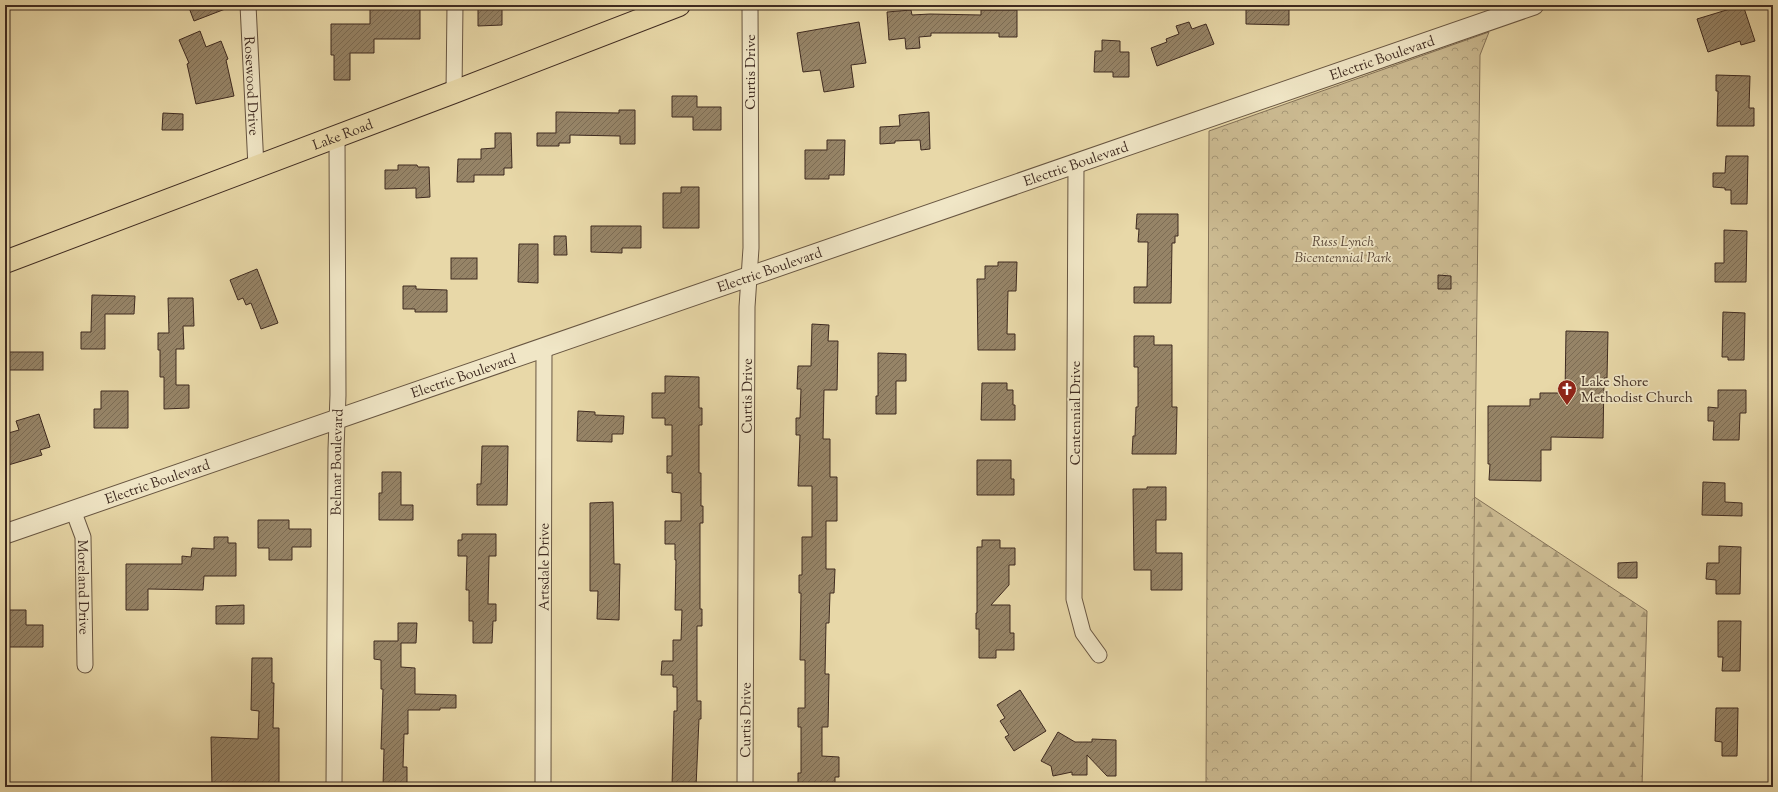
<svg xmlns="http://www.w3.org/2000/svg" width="1778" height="792" viewBox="0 0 1778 792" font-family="'Sorts Mill Goudy',serif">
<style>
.forest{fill:url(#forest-firs);stroke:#847258}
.park{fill:url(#park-crowns);stroke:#847258}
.building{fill:url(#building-hatch);stroke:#3e2a20}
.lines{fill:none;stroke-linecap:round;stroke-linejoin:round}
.minor-casing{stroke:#685642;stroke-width:17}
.tertiary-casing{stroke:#685642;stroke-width:21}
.primary-casing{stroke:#3e2a20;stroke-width:24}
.minor{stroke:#f0e6c6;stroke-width:15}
.tertiary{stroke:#f0e6c6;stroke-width:19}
.primary{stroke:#e8d8a8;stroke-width:22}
.labels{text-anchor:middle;stroke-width:3.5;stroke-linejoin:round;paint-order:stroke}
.street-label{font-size:14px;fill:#3e2a20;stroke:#f0e6c6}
.park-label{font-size:14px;font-style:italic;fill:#5a4737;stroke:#f0e6c6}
.poi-label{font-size:14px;fill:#3e2a20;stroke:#f0e6c6;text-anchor:start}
</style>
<defs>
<pattern id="forest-firs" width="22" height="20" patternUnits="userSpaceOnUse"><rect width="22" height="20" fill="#cbba91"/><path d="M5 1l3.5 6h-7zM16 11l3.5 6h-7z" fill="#a69776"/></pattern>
<pattern id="park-crowns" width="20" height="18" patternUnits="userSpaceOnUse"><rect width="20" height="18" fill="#cbba91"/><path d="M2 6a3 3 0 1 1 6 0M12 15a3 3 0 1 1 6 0" fill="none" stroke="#a69776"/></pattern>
<pattern id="building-hatch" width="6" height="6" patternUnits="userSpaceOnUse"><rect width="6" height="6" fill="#968467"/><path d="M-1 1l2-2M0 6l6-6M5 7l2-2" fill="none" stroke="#7c6c54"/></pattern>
</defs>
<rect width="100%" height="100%" fill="#e8d8a8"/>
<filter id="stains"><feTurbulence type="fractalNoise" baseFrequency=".005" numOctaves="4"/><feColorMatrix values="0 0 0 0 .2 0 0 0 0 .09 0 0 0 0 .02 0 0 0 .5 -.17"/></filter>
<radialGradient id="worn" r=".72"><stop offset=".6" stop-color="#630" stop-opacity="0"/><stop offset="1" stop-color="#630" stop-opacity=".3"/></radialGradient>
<path class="forest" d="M1426 465 1647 611 1642 787H1206Z"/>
<path class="park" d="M1489 32 1480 55 1471 787H1206L1209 131Z"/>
<g class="building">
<path d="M188 5H233V6L194 21Z"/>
<path d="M377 5H420V39H374V53H350V80H334V55H331V24H370V6Z"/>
<path d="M478 5H502V25L478 26Z"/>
<path d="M1246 5H1289V25L1246 24Z"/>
<path d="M1743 5 1755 41 1741 45 1740 41 1708 52 1697 19Z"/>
<path d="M911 10 912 15 930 14 981 15V10H1017V37H999V33H931V36L919 37 920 48 906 49 905 38 889 40 887 12Z"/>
<path d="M859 22 866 63 851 65 854 87 824 92 820 70 803 72 797 33Z"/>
<path d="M1189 22 1192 29 1206 24 1214 44 1157 66 1151 48 1167 42 1166 39 1179 34 1176 26Z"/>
<path d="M200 31 206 47 221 41 228 59 226 60 234 96 196 104 187 64 189 63 179 40Z"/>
<path d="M1102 40 1120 41V52H1129V77H1113V72H1094L1095 51H1102Z"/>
<path d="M1716 75 1750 76 1749 108H1754V126H1717L1718 91H1716Z"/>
<path d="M672 96H697V107H721V130H693V117H672Z"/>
<path d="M619 110H635V144H620V136L570 135V143H559V146H537V133H556V112L619 113Z"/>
<path d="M929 112 930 149 921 150 920 140 895 141V143L880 144V127L900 126 899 115Z"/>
<path d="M163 113 183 114V130H162Z"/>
<path d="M495 133H511L512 168H504V175H474V182H457L458 159H481V149L495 148Z"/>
<path d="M827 140H845L844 175H829V179H805V150H827Z"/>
<path d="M1726 156H1748L1747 204H1731V190H1725V188L1713 187V173H1725Z"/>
<path d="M398 165H417L418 167H429L430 197 416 198V188L385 189V170H398Z"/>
<path d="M681 187H699V228H663V193H681Z"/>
<path d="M1137 214H1178V236H1175V243H1172L1171 303H1134V287H1147L1148 242H1138L1139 229H1136Z"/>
<path d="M591 226H641V248H622V253L591 252Z"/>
<path d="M1724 230 1747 231 1746 282H1715V263H1724Z"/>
<path d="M554 236H566L567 255H554Z"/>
<path d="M519 244H538V283L518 282Z"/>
<rect x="451" y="258" width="26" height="21"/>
<path d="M998 262H1017L1016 291H1008L1007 334H1015V350H978L977 279H985V266H998Z"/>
<path d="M257 269 278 323 261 329 251 303 246 305 243 298 238 300 230 280Z"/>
<path d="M1438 275 1451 276V289H1438Z"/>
<path d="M403 286H416V289L447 290V312H415V309H403Z"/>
<path d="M92 295 135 296 134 314H105V349H81V332H91Z"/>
<path d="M168 298H193L194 326H183L184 349H176V385H189V408L164 409V377H160V350H158V333H169Z"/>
<path d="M1723 312 1745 313 1744 360H1728V357H1722Z"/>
<path d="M812 324 829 325 828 341H838L837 390H824L823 439H830V477H837V521H826V569H835L834 593H830L829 623H826L825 674H829L828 727H822V756L839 757V777H835V787H798V773H801V727H798V708H805V660H800L801 593H799V575H802V537H812V486H798L800 435H796V418H800L801 389H797L798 366H811Z"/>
<path d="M1566 331 1608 332 1607 378H1604L1603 438 1551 437V450H1541V481L1489 480 1490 464H1488V406H1530V399H1540V393H1565Z"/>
<path d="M1134 336H1154V345H1172V407H1177L1176 454H1132L1133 436H1135L1136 407H1138V367H1134Z"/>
<rect x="5" y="352" width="38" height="18"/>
<path d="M878 353 906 354V381H896V414H876V396H878Z"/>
<path d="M665 376 699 377V408H702V425H699V473H701V506H703V523H700V609H702V626H697V701H701V719H699L696 787H672L674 711H677V687H673V675H661L662 661H673V640H681L682 610H675L676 560H675V544H665V521H681V493L672 492V473H667V456H672V425H665V418H652V393H665Z"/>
<path d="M982 383H1007V390H1013V405H1015V420H981Z"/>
<path d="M1718 390H1746V413H1740L1739 440H1713L1714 421H1708V407L1718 408Z"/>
<path d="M101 391H128V428H94V409H101Z"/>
<path d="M578 411 595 412V415L624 416 623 434H612V442L577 441Z"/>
<path d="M39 414 50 447 40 450 42 455 5 466V434L19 430 16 421Z"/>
<path d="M482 446H508L507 505H477V484H481Z"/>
<path d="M977 460H1011V479H1014V495H977Z"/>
<path d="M382 472H401V505H413V520H379V493H382Z"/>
<path d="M1703 482 1725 483V502L1742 503V516L1702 515Z"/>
<path d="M1147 487H1166V520H1156V553H1182V590H1151V570H1134L1133 489H1147Z"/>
<path d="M613 502 614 564H620L619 620 597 619 598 591H590V503Z"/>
<path d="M258 520H289V529H311V547H292V560H269V548H258Z"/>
<path d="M462 534H496V556H489L488 604H496V621H493L492 643H473V621H469V590H466L467 556H458V540H462Z"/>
<path d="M214 537H228V543H236V576H204L203 590 148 589V610H126V564H182V556L191 557 192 548 214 549Z"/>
<path d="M982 540H1000V548H1015V565H1009V585L991 605H1010V633H1014V650H996V658H979V629H976V613H977V547H982Z"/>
<path d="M1719 546 1741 547 1740 594H1716V580L1706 579 1707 563H1719Z"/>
<path d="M1637 562V578H1618V563Z"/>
<path d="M244 605V624H216V606Z"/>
<path d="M7 610H26V625H43V647H7Z"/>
<path d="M1718 621H1741L1740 671H1722L1723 657H1718Z"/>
<path d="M398 623H417L416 643H401V667L415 668V694L456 695V708H440V710H408V734H404L403 767H407V787H383L384 749H381L383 689H381V660L374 659V641H398Z"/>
<path d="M252 658H272V683H274L273 728H279V784L229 783V787H212L211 737 258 739 259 711 251 710Z"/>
<path d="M1020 690 1046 731 1014 751 1005 737 1009 735 1000 721 1005 718 997 705Z"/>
<path d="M1716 708H1738L1737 756H1722V742L1715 741Z"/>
<path d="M1058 732 1075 742H1092V739L1116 740V776H1107L1087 755V775H1072V772L1053 776 1051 766 1041 761Z"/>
</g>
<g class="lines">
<defs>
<g id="minor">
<path id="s1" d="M248 5 256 167"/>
<path d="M454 92 455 5"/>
<path d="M1076 164 1074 599 1083 633 1099 655"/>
<path id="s2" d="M73 510 83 537 85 665"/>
<path id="s3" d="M334 787 336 449 338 395 337 137"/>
<path id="s4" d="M543 787 544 348"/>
<path id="s5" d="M745 787 747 307 751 248 750 5"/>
</g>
<g id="tertiary">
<path id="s6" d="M5 534 1534 5"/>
</g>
<g id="primary">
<path id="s7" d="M5 262 454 92 679 5"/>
</g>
</defs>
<use href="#minor" class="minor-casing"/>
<use href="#tertiary" class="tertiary-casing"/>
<use href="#primary" class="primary-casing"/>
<use href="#minor" class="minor"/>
<use href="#tertiary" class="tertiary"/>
<use href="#primary" class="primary"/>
</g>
<defs>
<symbol id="church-pin" viewBox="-11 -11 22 30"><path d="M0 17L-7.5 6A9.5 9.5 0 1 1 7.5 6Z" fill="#8f2418" stroke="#f0e6c6"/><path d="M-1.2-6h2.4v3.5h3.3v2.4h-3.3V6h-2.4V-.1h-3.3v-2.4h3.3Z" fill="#fff"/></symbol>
</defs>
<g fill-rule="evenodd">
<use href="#church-pin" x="1556" y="378" width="22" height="30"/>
</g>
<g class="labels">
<g class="street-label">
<text dy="5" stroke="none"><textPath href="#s6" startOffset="1457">Electric Boulevard</textPath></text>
<text transform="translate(750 72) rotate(-90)" y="5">Curtis Drive</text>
<text dy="5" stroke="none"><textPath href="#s1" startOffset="81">Rosewood Drive</textPath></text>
<text dy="5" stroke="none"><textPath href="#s7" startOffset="361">Lake Road</textPath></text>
<text dy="5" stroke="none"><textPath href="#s6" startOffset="1133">Electric Boulevard</textPath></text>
<text dy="5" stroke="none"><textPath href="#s6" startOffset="809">Electric Boulevard</textPath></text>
<text dy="5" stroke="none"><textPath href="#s6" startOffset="485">Electric Boulevard</textPath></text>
<text dy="5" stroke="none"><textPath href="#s5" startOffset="391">Curtis Drive</textPath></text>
<text transform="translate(1075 413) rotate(-90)" y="5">Centennial Drive</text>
<text dy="5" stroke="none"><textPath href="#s3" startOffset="325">Belmar Boulevard</textPath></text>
<text dy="5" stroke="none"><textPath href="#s6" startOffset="161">Electric Boulevard</textPath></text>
<text dy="5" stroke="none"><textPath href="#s4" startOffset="220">Artsdale Drive</textPath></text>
<text dy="5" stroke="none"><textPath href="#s2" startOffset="79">Moreland Drive</textPath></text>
<text dy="5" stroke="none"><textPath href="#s5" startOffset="67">Curtis Drive</textPath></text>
</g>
<g class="park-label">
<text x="1343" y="246">Russ Lynch<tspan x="1343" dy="16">Bicentennial Park</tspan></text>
</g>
<g class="poi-label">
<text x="1581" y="386">Lake Shore<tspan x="1581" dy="16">Methodist Church</tspan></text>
</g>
</g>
<rect width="1778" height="792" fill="none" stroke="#e8d8a8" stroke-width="20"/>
<rect x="6" y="6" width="1766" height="780" fill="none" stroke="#3e2a20" stroke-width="2"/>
<rect x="10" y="10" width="1758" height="772" fill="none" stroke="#3e2a20"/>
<rect width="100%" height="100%" filter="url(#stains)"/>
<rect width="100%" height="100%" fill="url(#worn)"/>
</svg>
